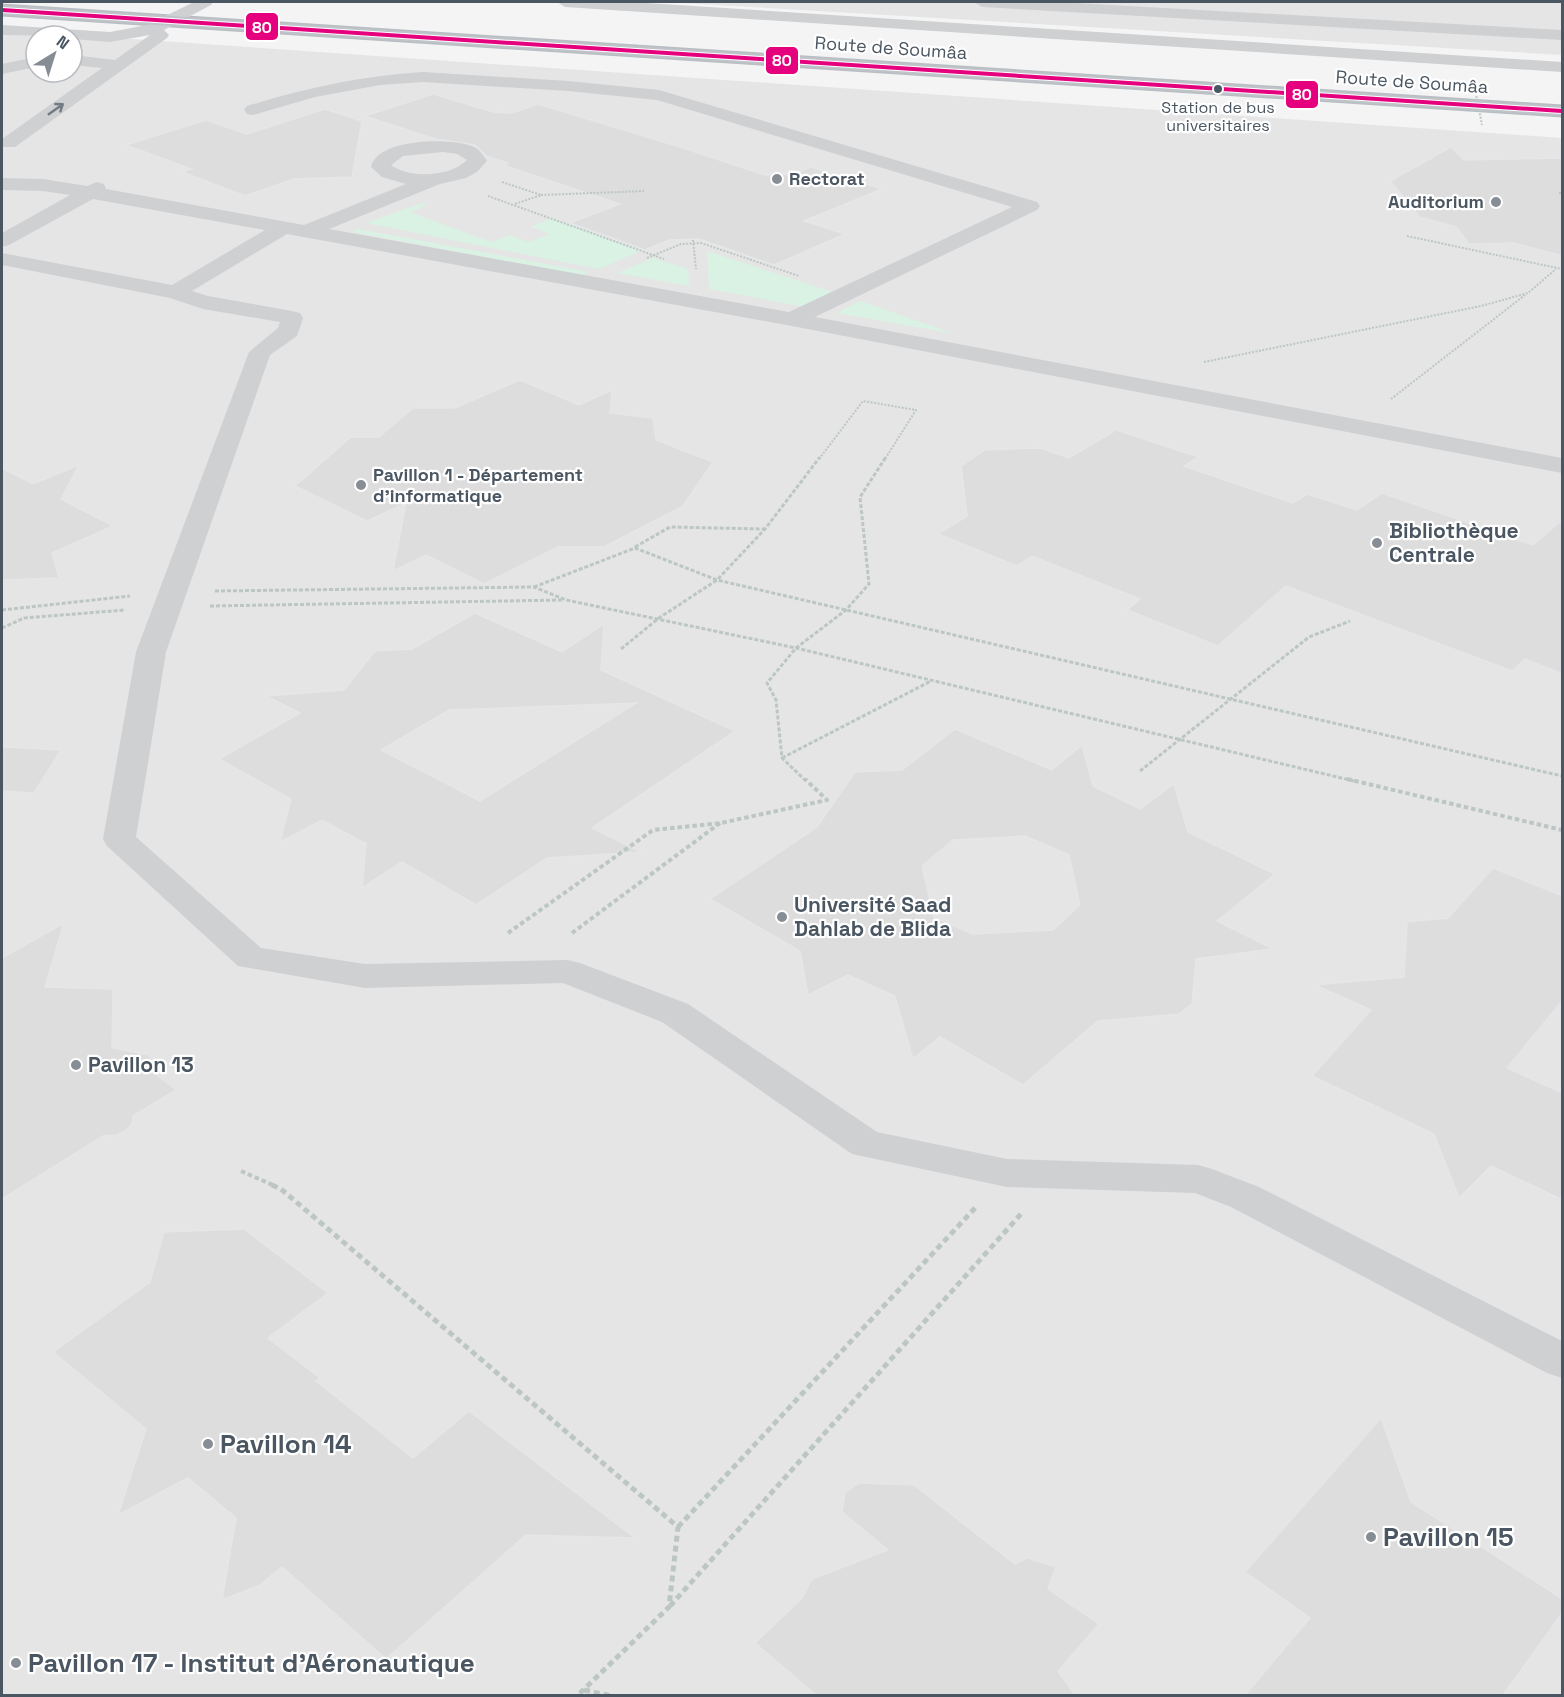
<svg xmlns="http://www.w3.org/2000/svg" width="1564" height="1697" viewBox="0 0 1564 1697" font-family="'Space Grotesk',sans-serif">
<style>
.education{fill:#e6e5e6;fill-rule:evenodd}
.green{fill:#d9f2e3}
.building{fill:#ddddde;stroke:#e5e6e7;stroke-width:1.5;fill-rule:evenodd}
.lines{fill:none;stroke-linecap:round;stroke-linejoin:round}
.highway-casing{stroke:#b9bec3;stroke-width:3}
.path-far3{stroke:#bcc7c4;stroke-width:2;stroke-dasharray:2 1.5;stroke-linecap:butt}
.path-far2{stroke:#bcc7c4;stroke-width:3;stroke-dasharray:4 2;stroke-linecap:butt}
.path-far1{stroke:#bcc7c4;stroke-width:4;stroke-dasharray:4.5 3;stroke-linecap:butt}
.path{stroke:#bcc7c4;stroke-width:5;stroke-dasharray:6 4;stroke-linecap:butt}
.minor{fill:#ced0d2;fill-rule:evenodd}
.highway{fill:#bec4c9;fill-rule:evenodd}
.path-bridge{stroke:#bcc7c4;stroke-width:2;stroke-dasharray:2 1.5;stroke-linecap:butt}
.bus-1-casing{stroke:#fff;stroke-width:6}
.bus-1{stroke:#e5007d;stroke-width:4}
.oneway{stroke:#727b83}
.bus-dot{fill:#4a5661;stroke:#fff;stroke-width:2}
.poi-dot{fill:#868d94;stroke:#fff;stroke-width:2}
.labels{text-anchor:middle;stroke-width:4.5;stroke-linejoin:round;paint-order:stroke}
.far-bus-label{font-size:16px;fill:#4a5661;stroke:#fff}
.far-street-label{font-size:18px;fill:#4a5661;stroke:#fff}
.far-poi-label{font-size:18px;font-weight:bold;fill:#4a5661;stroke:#fff;text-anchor:start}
.poi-label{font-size:21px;font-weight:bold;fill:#4a5661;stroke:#fff;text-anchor:start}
.near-poi-label{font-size:26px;font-weight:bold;fill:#4a5661;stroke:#fff;text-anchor:start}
.line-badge{stroke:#fff;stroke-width:2}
.badge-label{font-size:16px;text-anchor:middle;font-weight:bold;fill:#fff}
</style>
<rect width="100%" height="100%" fill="#f4f4f4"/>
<g class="education">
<path d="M667 2H1562V55Z"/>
<path d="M2 30 1562 138V1695H2ZM36 36H72V72H36Z"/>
</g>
<g class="green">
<path d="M422 203 427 205 410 212 491 242 510 235 528 242 550 234 531 227 552 218 640 251 599 269 366 223Z"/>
<path d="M358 229 589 272 582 275 352 232Z"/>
<path d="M707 251 836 293 805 307 709 289Z"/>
<path d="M653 258 688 269 689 286 617 273Z"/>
<path d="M860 301 955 334 837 313Z"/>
</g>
<g class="building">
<path d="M433 94 493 112 512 113 538 104 680 147 765 175 793 174 811 167 882 189 804 221 845 234 774 265 699 239 669 240 645 250 570 223 620 204 503 165 508 163 486 156 475 145 435 139 365 116Z"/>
<path d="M325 109 362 121 352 177 294 179 245 196 182 172 191 169 126 145 206 120 247 134Z"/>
<path d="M1451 147 1464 160 1563 158V256L1514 243 1469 244 1456 227 1420 217 1390 181Z"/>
<path d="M520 380 579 405 612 390 610 413 653 418 656 440 713 462 683 506 604 547H558L484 584 426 555 393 571 406 503 367 521 295 486 351 437H379L413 408H455Z"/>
<path d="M1116 430 1199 457 1184 466 1293 503 1307 494 1357 510 1382 493 1533 545 1563 519V674L1525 659 1512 671 1286 586 1218 646 1127 610 1140 599 1032 556 1017 566 938 534 967 516 961 466 985 450 1040 448 1069 458Z"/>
<path d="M79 465 61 499 113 526 52 553 59 578 2 580V468L33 484Z"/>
<path d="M475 613 562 652 604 624 601 670 735 731 592 828 641 852 547 858 476 905 402 862 362 888 366 844 322 820 280 842 291 799 219 759 300 713 266 696 344 690 375 651 412 649ZM636 703 480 801 381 750 449 710Z"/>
<path d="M955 729 1052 770 1082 745 1093 786 1140 809 1174 784 1188 832 1275 874 1217 921 1273 949 1196 959 1192 1004 1179 1014 1098 1021 1023 1085 940 1037 913 1059 895 996 848 975 808 995 800 951 710 899 817 827 855 772 902 770ZM1025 836 1069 855 1080 905 1053 930 972 934 934 917 922 866 953 840Z"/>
<path d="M2 747 61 750 34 793 2 791Z"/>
<path d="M1493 868 1563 896V1000L1507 1068 1563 1093V1200L1491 1166 1459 1198 1434 1134 1312 1076 1371 1010 1315 985 1404 977 1407 922 1448 918Z"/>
<path d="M64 923 45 987 113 989 112 1048 149 1055 156 1074 176 1090 133 1116 132 1124 125 1131 117 1135 103 1136 2 1199V958Z"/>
<path d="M244 1229 328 1293 268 1338 320 1378 316 1381 413 1458 469 1411 635 1538 526 1535 386 1659 282 1567 260 1585 222 1600 236 1518 188 1478 118 1515 146 1429 53 1352 150 1282 164 1232Z"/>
<path d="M1381 1418 1411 1502 1563 1599V1612L1503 1695H1245L1310 1618 1245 1572Z"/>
<path d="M859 1483 914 1485 1015 1564 1027 1558 1056 1567 1048 1589 1099 1624 1058 1671 1075 1695H816L755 1643 802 1598 812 1579 888 1550 842 1512 845 1493Z"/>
</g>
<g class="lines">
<defs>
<path id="highway" d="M2 5 1562 106V116L2 15Z"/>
</defs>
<use href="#highway" class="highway-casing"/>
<g class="path-far3">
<path d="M502 182 541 195 515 204"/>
<path d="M1559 193H1562"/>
<path d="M541 195 644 191"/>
<path d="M488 196 664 259"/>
<path d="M1407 236 1562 269"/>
<path d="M693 240 696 269"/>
<path d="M647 258 681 244 701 243 799 276"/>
<path d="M1204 362 1481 306 1528 293 1556 269"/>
<path d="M1391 399 1525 295"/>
<path d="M819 459 863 401 916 410 885 459"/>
</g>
<g class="path-far2">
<path d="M635 547 670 527 765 529"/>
<path d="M534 587 635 548 717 580 1562 776"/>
<path d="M215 591 534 587 566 600 796 648 1354 781"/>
<path d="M210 606 562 600"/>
<path d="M2 610 130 596"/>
<path d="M2 628 24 618 125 610"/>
<path d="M621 649 659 618 717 580 765 529 820 457"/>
<path d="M782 758 931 681"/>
<path d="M1140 771 1309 637 1350 621"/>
<path d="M806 781 782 758 776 700 767 683 796 648 846 610 869 584 860 497 886 457"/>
</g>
<g class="path-far1">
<path d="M1347 779 1562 830"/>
<path d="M508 933 653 830 721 823 827 800 805 779"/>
<path d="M572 933 720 823"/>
<path d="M241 1171 275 1186"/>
</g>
<g class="path">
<path d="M272 1185 281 1189 678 1527 669 1607 577 1696"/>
<path d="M678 1527 976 1207"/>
<path d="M670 1606 1021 1214"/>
<path d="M584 1690 612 1696"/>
</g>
<g class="minor">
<path d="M194 2H213L211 5 164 30 169 35 167 38 15 147H2V139L102 68 72 65V55L115 60 150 35 110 42 72 39V36L2 35V25L110 32 147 25Z"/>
<path d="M557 2H631L1562 62V72L565 7Z"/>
<path d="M974 2H1057L1562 30V40L982 7Z"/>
<path d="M36 57V67L2 74V64Z"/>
<path d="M423 72 568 81 659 90 1037 202 1040 206 1037 210 815 317 1562 458V473L792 326 287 234 192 291 208 296 292 311 300 313 303 318 297 336 270 355 166 652 136 837 261 948 365 964 567 960 580 963 688 1004 877 1132 1007 1159 1198 1165 1212 1169 1259 1187 1562 1341V1378L1547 1373 1231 1207 1195 1193 1007 1187 852 1154 662 1022 563 983 365 988 238 966 107 846 103 839 136 652 249 352 278 328 280 322 203 309 170 298 2 265V253L172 285 265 230 93 199 9 245 2 247V233L70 195 43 191 2 190V178L43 179 87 186 97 182 104 184 106 189 304 225 406 184 382 177 371 167C377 138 452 137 474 147 480 150 483 155 487 161L477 172 466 178 440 184 329 229 789 312 1012 207 657 100 568 91 423 82 380 85 315 97 253 115 247 114 244 110 247 106C306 88 361 76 423 72ZM443 152 457 154 467 160C450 177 410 179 391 165L403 156Z"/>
</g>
<use href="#highway" class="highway"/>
<path class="path-bridge" d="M1473 79 1482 125"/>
<defs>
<path id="bus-1" d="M2 10 1562 111"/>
</defs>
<use href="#bus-1" class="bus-1-casing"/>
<use href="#bus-1" class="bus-1"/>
</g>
<defs><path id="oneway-shaft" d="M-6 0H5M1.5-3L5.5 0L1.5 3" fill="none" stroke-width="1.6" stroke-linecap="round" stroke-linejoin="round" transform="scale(1.5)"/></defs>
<use class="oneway" href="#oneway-shaft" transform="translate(56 109) rotate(-35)"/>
<circle class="bus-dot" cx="1218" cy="89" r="5"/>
<g class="poi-dot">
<circle cx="777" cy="179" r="6"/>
<circle cx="1496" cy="202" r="6"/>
<circle cx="361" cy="485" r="6"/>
<circle cx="1377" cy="543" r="6"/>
<circle cx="782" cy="917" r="6"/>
<circle cx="76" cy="1065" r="6"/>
<circle cx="208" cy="1444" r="6"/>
<circle cx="1371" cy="1537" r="6"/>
<circle cx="16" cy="1663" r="6"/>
</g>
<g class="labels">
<g class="far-bus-label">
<text x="1218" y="113">Station de bus<tspan x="1218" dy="18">universitaires</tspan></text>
</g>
<g class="far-street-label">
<text transform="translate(891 48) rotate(4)" y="6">Route de Soumâa</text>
<text transform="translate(1412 82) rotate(4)" y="6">Route de Soumâa</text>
</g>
<g class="far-poi-label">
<text x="789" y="185">Rectorat</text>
<text x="1484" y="208" text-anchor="end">Auditorium</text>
<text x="373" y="481">Pavillon 1 - Département<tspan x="373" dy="21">d'informatique</tspan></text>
</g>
<g class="poi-label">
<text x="1389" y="538">Bibliothèque<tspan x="1389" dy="24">Centrale</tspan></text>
<text x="794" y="912">Université Saad<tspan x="794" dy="24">Dahlab de Blida</tspan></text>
<text x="88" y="1072">Pavillon 13</text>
</g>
<g class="near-poi-label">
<text x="220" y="1453">Pavillon 14</text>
<text x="1383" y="1546">Pavillon 15</text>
<text x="28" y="1672">Pavillon 17 - Institut d'Aéronautique</text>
</g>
</g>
<g class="line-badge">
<rect x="245" y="12" width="34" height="29" rx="6" fill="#e5007d"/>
<rect x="765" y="46" width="34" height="29" rx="6" fill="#e5007d"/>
<rect x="1285" y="80" width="34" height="29" rx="6" fill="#e5007d"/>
</g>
<g class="badge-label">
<text x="262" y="33">80</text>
<text x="782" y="66">80</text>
<text x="1302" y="100">80</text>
</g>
<rect width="1564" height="1697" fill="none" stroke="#4a5661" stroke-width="6"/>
<g transform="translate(54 54) rotate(38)"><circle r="28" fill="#ffffff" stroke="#b7bbc0" stroke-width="1.5"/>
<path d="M0-4.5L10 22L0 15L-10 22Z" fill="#868d94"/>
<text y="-9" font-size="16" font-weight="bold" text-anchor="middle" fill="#4a5661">N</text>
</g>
</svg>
